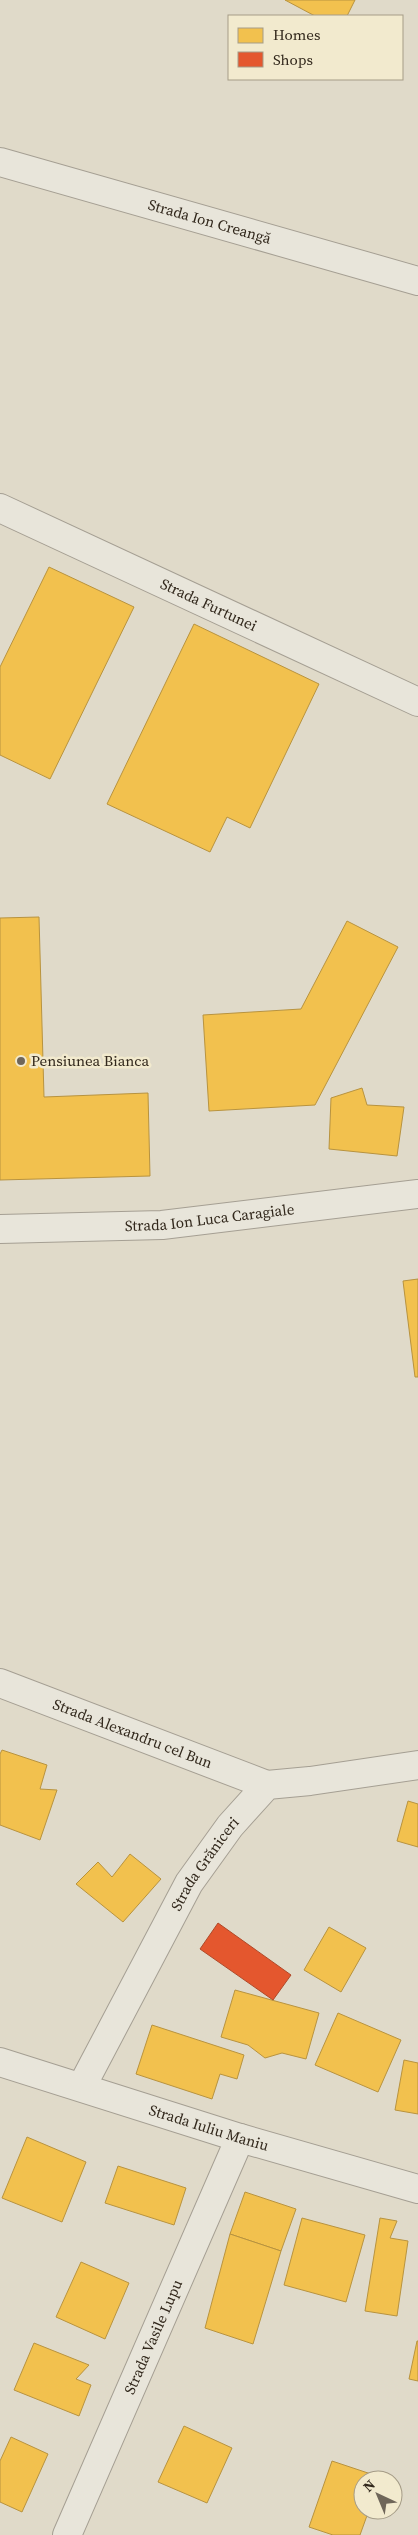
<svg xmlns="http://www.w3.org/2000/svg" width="418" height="2535" viewBox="0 0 418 2535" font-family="'Source Serif 4',serif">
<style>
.homes{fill:#f2c14e;stroke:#b8933f}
.shops{fill:#e4572e;stroke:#af4929}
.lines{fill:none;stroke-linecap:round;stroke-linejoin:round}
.minor-casing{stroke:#a59f93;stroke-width:30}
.minor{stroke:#e8e5da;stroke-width:28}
.poi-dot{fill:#6f6659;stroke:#f2eace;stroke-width:2}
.labels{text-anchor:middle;stroke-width:5;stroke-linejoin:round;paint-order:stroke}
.street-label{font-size:15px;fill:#32281c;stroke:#f2eace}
.poi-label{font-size:15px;fill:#32281c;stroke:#f2eace;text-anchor:start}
</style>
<rect width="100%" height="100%" fill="#e0dac9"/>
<g class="homes">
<path d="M285 0H355L347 16H315Z"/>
<path d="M49 567 134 607 50 779 0 755V667Z"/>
<path d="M194 624 319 684 250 828 227 817 210 852 107 804Z"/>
<path d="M39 917 44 1097 148 1093 150 1176 0 1180V918Z"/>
<path d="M347 921 398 947 315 1105 209 1111 203 1015 301 1009Z"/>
<path d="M362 1088 367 1105 404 1107 397 1156 329 1149 331 1098Z"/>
<path d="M418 1279V1377H415L403 1281Z"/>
<path d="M2 1750 47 1765 40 1789 57 1790 40 1840 0 1825V1754Z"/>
<path d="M408 1801 418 1804V1847L397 1841Z"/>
<path d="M130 1854 161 1879 123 1922 76 1884 98 1862 112 1877Z"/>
<path d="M329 1927 366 1948 341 1992 304 1970Z"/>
<path d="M235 1990 319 2013 306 2059 282 2053 265 2058 248 2045 221 2037Z"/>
<path d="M338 2013 401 2040 378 2092 315 2065Z"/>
<path d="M152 2025 244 2055 237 2079 220 2074 212 2099 136 2074Z"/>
<path d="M404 2060 418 2063V2114L395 2110Z"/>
<path d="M27 2137 86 2162 62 2222 2 2198Z"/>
<path d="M118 2166 186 2188 174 2225 105 2203Z"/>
<path d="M245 2192 296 2209 281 2251 230 2234Z"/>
<path d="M302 2218 365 2235 346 2302 284 2285Z"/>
<path d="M380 2218 397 2221 390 2238 408 2241 397 2316 365 2311Z"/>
<path d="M230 2234 281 2251 253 2344 205 2328Z"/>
<path d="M81 2262 129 2283 105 2339 56 2317Z"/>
<path d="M417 2341H418V2381L409 2379Z"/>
<path d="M34 2343 89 2365 76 2379 91 2385 79 2416 14 2390Z"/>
<path d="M184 2426 232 2448 207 2503 158 2482Z"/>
<path d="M11 2437 48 2454 22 2512 0 2502V2461Z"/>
<path d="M332 2461 380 2477 379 2480H363V2510H369L360 2535H333L309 2527Z"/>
</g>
<path class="shops" d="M218 1923 291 1975 273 2000 200 1949Z"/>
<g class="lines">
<defs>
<g id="minor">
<path id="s1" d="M0 162 418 281"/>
<path id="s2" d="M0 508 418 702"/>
<path id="s3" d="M0 1229 162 1225 418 1194"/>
<path id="s4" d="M0 1683 267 1785"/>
<path id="s5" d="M0 2062 240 2138 418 2189"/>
<path id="s6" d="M82 2086 189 1883 230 1826 267 1785 310 1781 418 1765"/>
<path id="s7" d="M67 2535 240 2138"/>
</g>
</defs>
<use href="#minor" class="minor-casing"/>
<use href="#minor" class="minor"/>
</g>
<circle class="poi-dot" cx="21" cy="1061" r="5"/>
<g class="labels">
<g class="street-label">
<text dy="5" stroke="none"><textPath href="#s1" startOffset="218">Strada Ion Creangă</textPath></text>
<text dy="5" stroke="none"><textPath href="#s2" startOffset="230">Strada Furtunei</textPath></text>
<text dy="5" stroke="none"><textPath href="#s3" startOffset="210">Strada Ion Luca Caragiale</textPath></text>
<text dy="5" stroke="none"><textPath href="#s4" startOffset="142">Strada Alexandru cel Bun</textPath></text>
<text dy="5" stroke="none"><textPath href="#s6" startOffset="254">Strada Grăniceri</textPath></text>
<text dy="5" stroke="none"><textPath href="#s5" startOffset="219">Strada Iuliu Maniu</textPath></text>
<text dy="5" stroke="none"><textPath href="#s7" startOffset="216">Strada Vasile Lupu</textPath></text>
</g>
<g class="poi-label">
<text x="31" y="1066">Pensiunea Bianca</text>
</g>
</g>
<rect x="228" y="15" width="175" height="65" fill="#f2eace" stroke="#a59c87"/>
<rect x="238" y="28" width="25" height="15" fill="#f2c14e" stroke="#a59c87"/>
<text x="273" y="40" font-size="15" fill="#32281c">Homes</text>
<rect x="238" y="52" width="25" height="15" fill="#e4572e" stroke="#a59c87"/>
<text x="273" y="65" font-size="15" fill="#32281c">Shops</text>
<g transform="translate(378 2495) rotate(316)"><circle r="24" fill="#f2eace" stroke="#a59c87"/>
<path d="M0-4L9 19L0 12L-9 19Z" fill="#6f6659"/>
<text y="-8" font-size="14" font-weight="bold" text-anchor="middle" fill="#32281c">N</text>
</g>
</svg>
